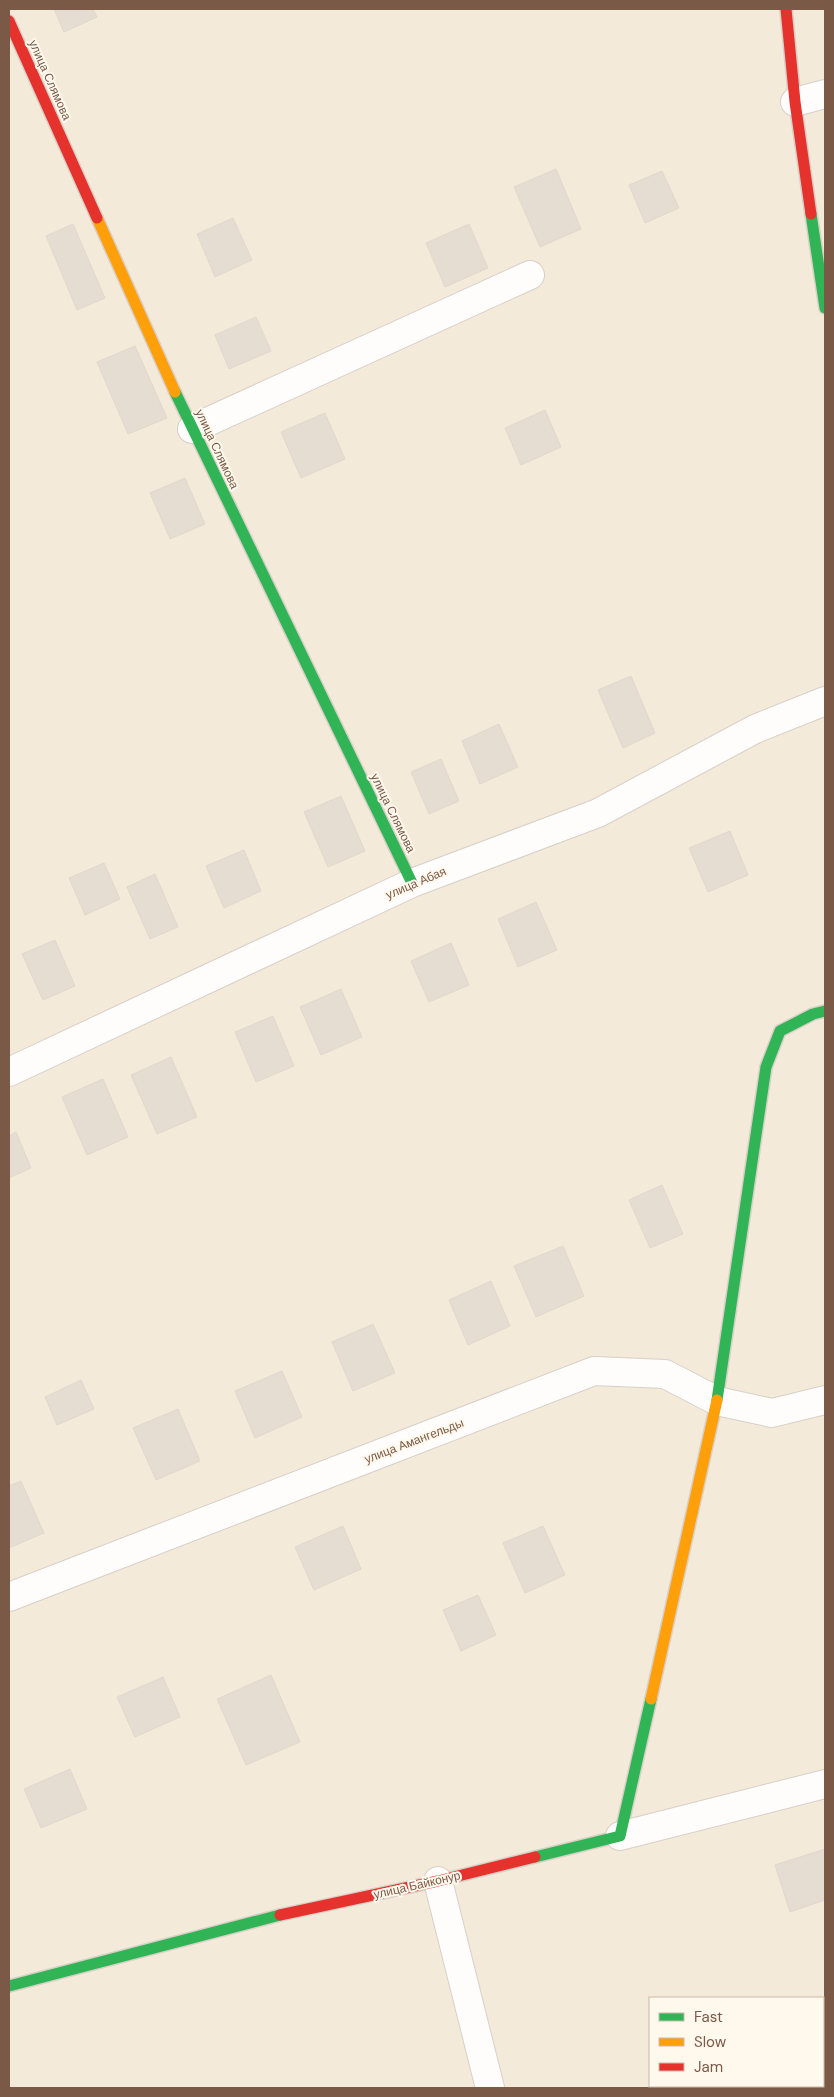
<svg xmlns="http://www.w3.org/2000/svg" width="834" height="2097" viewBox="0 0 834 2097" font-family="'DM Sans',sans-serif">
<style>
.residential{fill:#f4eada;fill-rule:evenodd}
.building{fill:#e5dcd2;stroke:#e2d7cc}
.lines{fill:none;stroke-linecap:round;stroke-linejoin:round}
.street-casing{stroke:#d7d0c8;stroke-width:30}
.fast-casing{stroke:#d8d0c7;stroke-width:14}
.slow-casing{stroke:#d8d0c7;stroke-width:14}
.jam-casing{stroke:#d8d0c7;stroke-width:14}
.street{stroke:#fefdfc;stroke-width:28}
.fast{stroke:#30b455;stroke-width:11}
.slow{stroke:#ff9f0a;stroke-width:11}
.jam{stroke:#e5322d;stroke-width:11}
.labels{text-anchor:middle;stroke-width:4;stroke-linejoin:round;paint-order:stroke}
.street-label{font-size:12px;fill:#7a5a47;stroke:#fff8ed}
</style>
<rect width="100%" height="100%" fill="#f8f4eb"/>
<path class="residential" d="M9 9H825V2088H9ZM650 1998H823V2086H650Z"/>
<g class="building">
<path d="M54 9H93L97 17 64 32Z"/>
<path d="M556 169 581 229 540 247 514 187Z"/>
<path d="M662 171 679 208 645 223 629 185Z"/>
<path d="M233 218 252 260 215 277 197 234Z"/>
<path d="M73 224 105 298 77 310 46 236Z"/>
<path d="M469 224 488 268 445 287 426 243Z"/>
<path d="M256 317 271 351 229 369 215 335Z"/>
<path d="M135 346 167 418 128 434 97 362Z"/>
<path d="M545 410 561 447 521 465 505 428Z"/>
<path d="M325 413 345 459 301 478 281 432Z"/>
<path d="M185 478 205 524 170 539 150 493Z"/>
<path d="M631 676 655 733 623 748 598 690Z"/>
<path d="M499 724 518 767 480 784 462 741Z"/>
<path d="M441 759 459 801 429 814 411 772Z"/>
<path d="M341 796 365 851 328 867 304 812Z"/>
<path d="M730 831 748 875 708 892 689 848Z"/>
<path d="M244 850 261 891 224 908 206 866Z"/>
<path d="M104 863 120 899 85 915 69 878Z"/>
<path d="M155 874 178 927 150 939 127 887Z"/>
<path d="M536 902 557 950 518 967 498 919Z"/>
<path d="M55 940 75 986 43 1000 22 954Z"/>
<path d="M451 943 469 985 429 1002 411 961Z"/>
<path d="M341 989 362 1037 321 1055 300 1007Z"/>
<path d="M273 1016 294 1066 256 1082 235 1032Z"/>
<path d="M171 1057 197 1117 157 1134 131 1075Z"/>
<path d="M103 1079 128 1137 87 1155 62 1097Z"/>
<path d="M16 1132 31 1168 9 1178V1136Z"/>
<path d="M662 1185 683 1234 650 1248 629 1200Z"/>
<path d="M563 1246 584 1296 536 1317 514 1266Z"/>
<path d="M491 1281 510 1326 468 1345 449 1300Z"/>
<path d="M373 1324 395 1373 353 1391 332 1342Z"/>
<path d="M282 1371 302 1417 255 1438 235 1391Z"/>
<path d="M81 1380 94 1409 57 1425 45 1397Z"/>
<path d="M178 1409 200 1461 156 1480 133 1428Z"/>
<path d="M21 1481 44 1533 9 1548V1486Z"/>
<path d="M343 1526 361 1569 314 1590 295 1547Z"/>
<path d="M543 1526 565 1575 525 1593 503 1543Z"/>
<path d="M478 1595 496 1635 461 1651 443 1610Z"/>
<path d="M271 1675 300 1742 246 1765 217 1699Z"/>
<path d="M163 1677 180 1717 135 1737 117 1697Z"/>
<path d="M70 1769 87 1809 41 1828 24 1789Z"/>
<path d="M825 1849V1900L790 1912 775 1865Z"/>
<path d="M743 2086H762V2088H735Z"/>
</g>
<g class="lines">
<defs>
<g id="street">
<path d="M795 102 825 94"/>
<path d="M192 429 530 275"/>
<path d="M9 1072 412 883 598 813 755 729 825 701"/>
<path d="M9 1597 594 1371 665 1374 717 1401 772 1413 825 1400"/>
<path d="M620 1836 825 1784"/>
<path d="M438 1881 490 2088"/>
</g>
<g id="fast">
<path d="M811 214 825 308"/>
<path d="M175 392 412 883"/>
<path d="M717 1400 766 1067 780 1031 813 1014 825 1011"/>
<path d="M535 1857 620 1836 651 1699"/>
<path d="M9 1986 280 1915"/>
</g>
<g id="slow">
<path d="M97 218 175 392"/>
<path d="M651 1699 717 1400"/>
</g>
<g id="jam">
<path d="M786 9 795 102 811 214"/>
<path d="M9 21 97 218"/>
<path d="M280 1915 438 1881 535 1857"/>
</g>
</defs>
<use href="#street" class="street-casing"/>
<use href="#fast" class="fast-casing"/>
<use href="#slow" class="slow-casing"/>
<use href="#jam" class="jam-casing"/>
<use href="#street" class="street"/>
<use href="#fast" class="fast"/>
<use href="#slow" class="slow"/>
<use href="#jam" class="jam"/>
</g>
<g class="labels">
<g class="street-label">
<text transform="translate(50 80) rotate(66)" y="4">улица Слямова</text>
<text transform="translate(217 449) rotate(65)" y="4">улица Слямова</text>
<text transform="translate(393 813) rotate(64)" y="4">улица Слямова</text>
<text transform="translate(416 883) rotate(-23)" y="4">улица Абая</text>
<text transform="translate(414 1441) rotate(-21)" y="4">улица Амангельды</text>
<text transform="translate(417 1885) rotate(-13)" y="4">улица Байконур</text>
</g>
</g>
<rect width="834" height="2097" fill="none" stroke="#7a5a47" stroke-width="20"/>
<rect x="649" y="1997" width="175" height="90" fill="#fff8ed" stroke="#cab9ab"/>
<rect x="659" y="2013" width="25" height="8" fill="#30b455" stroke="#cab9ab"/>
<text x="694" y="2022" font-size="15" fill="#7a5a47">Fast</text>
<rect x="659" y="2038" width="25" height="8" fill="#ff9f0a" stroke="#cab9ab"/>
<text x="694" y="2047" font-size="15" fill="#7a5a47">Slow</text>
<rect x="659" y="2063" width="25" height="8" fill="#e5322d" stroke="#cab9ab"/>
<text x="694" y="2072" font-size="15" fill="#7a5a47">Jam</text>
</svg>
